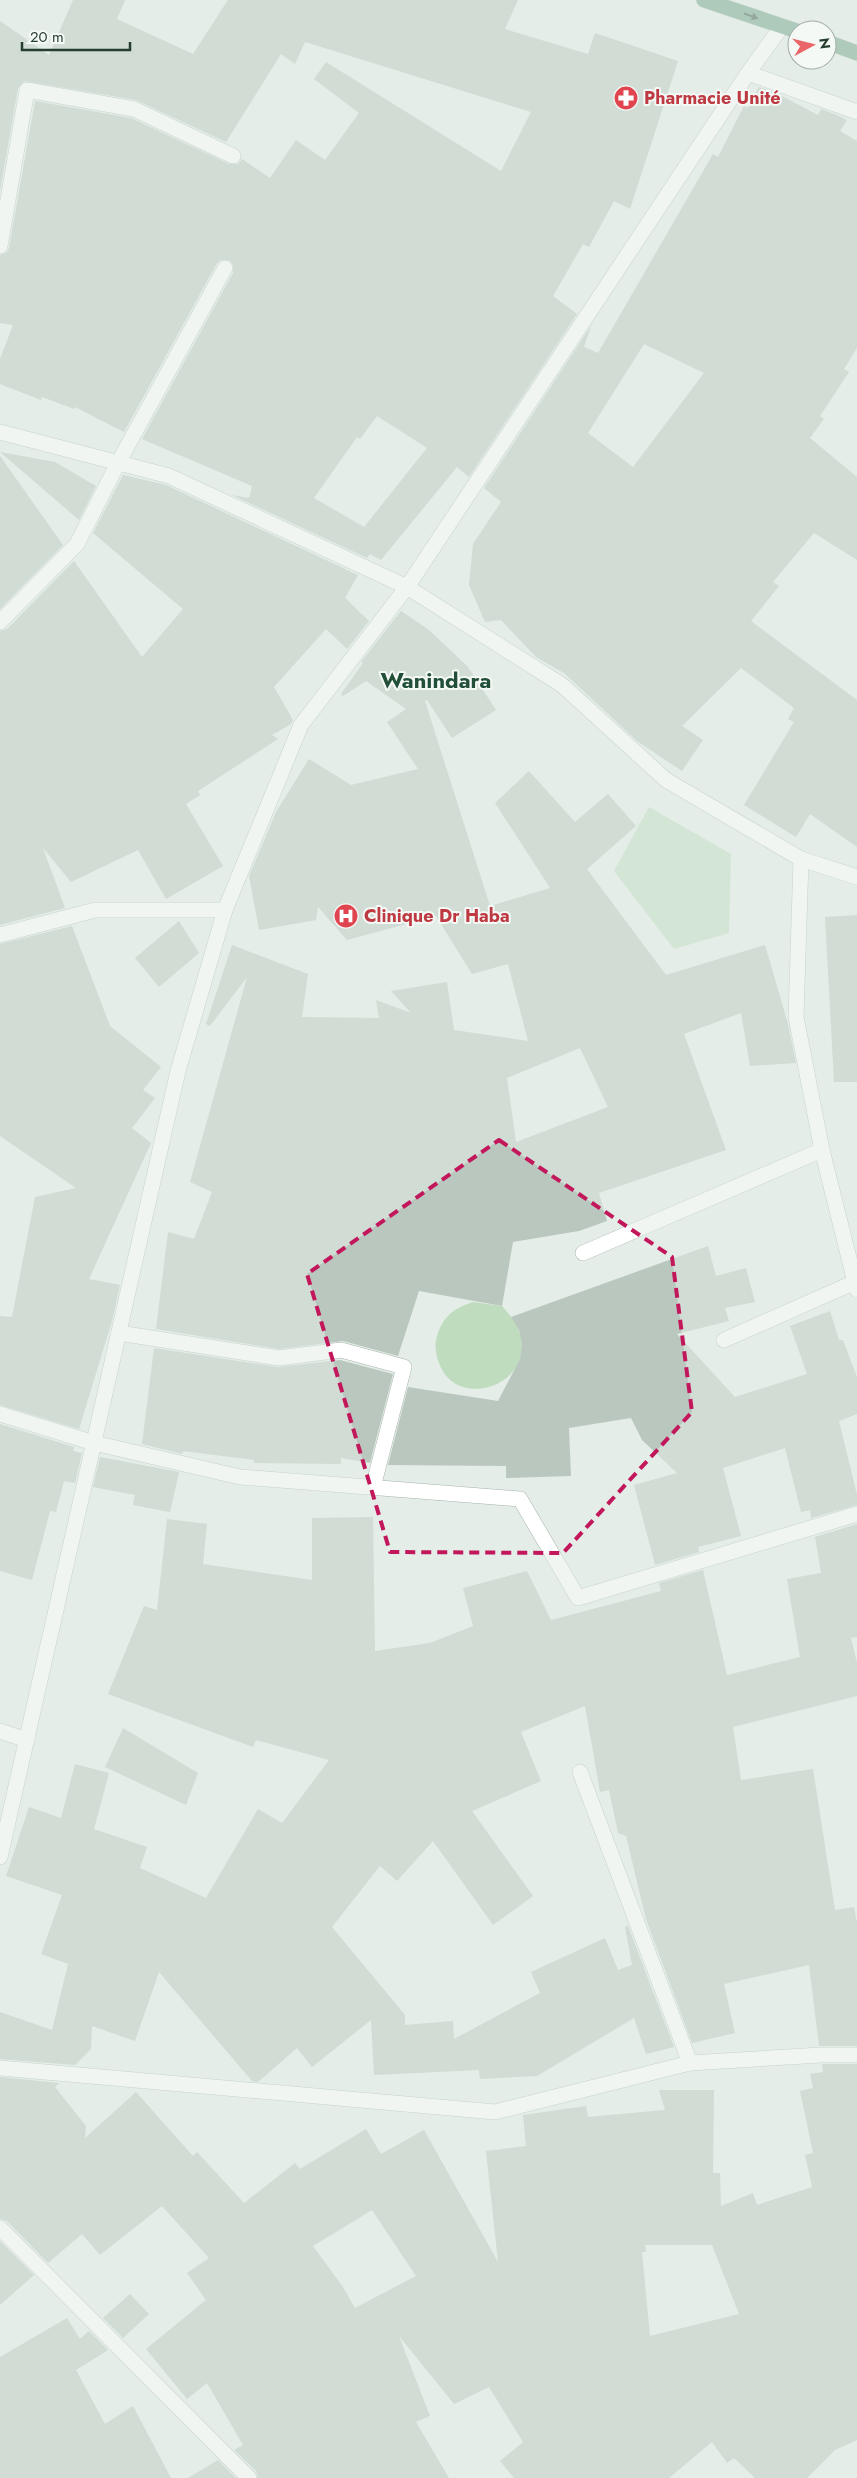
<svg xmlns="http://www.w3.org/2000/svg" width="857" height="2478" viewBox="0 0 857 2478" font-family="Jost,sans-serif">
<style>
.green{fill:#bfdcbf}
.building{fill:#bac7bf;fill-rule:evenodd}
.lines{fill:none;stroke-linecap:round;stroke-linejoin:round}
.minor-casing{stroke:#a7b5ac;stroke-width:16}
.major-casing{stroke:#c2c9c5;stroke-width:16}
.minor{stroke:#fff;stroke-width:15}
.major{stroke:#6ca085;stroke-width:15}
.oneway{fill:#375645}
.marked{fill:none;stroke:#c2185b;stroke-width:4;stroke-dasharray:10 6;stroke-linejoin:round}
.labels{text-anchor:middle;stroke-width:4;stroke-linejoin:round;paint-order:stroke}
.health-label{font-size:18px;font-weight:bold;fill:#be3a42;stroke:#f5f9f6;text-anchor:start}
.district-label{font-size:22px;font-weight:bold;fill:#214f38;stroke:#f5f9f6}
</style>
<rect width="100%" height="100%" fill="#e4ede7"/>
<g class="green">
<path d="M649 807 731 854 729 933 674 949 614 871Z"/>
<path d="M473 1302 502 1306C508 1313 516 1322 519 1331 538 1384 457 1413 439 1363 436 1355 434 1345 437 1337 442 1317 454 1308 473 1302Z"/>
</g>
<g class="building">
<path d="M73 0H125L117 19 193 54 228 0H518L505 29 588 54 595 33 678 61 630 209 614 201 589 247 583 244 553 296 577 314 469 477 457 467 381 560 370 554 367 558 232 495 249 498 252 486 142 439 233 273V264L229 260H221L217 263 124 432 75 407 74 409 42 397 41 400 0 384V359L13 325 0 323V255L7 252 9 248 35 101 131 118 229 164H238L242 159 270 178 296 140 325 160 359 113 314 79 326 62 501 171 531 112 305 42 295 64 281 54 226 142 136 100 24 81 18 88 0 191V21L49 55ZM377 416 427 448 364 527 314 498 357 437 360 439Z"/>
<path d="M759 87 778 94 818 115 821 109 837 115 847 120 840 131 857 141V348L844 369 849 372 820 416 824 419 810 438 857 477V560L814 533 773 582 779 586 751 621 857 700V847L810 814 796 837 744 805 794 722 788 719 794 708 741 668 682 726 703 740 682 771 637 741 564 673 536 657 501 620 485 622 469 585 473 544 501 502 484 488 591 326 584 347 598 353 713 154 718 157 744 106 748 108ZM644 344 704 373 633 467 588 433Z"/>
<path d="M0 452 55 462 96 486 79 520Z"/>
<path d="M0 456 63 545 0 609Z"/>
<path d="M123 475 166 485 358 575 345 598 369 621 347 649 326 629 274 687 293 720 291 724 272 735 278 739 198 791 200 795 186 804 223 866 166 899 138 850 71 882 43 848 65 908 0 925V631L7 629 74 561 142 657 183 609 93 533Z"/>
<path d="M401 611 429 630 468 667 496 710 452 738 427 700 425 701 490 906 550 888 495 803 529 771 575 822 608 794 636 826 587 869 666 975 765 945 788 1024 796 1063 750 1066 741 1013 684 1034 726 1150 599 1193 607 1221 579 1231 513 1242 502 1306 419 1291 398 1356 343 1341 279 1349 156 1329 168 1232 194 1239 212 1192 190 1182 247 977 210 1026 206 1024 232 945 308 974 302 1017 379 1018 376 1000 411 1013 391 991 447 982 454 1030 528 1041 508 964 472 974 436 916 347 940 318 907 316 920 259 930 249 876 276 812 309 759 351 785 418 769 387 722 406 709 366 681 343 696 341 694 363 663 361 662ZM580 1048 608 1107 516 1142 507 1078Z"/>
<path d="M857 915V1082H834L825 917Z"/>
<path d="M179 921 199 953 159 987 135 958Z"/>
<path d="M72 926 110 1026 161 1067 143 1090 155 1098 132 1128 151 1143 89 1279 120 1285 112 1321 79 1429 0 1405V1316L12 1317 35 1197 76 1188 0 1136V944Z"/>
<path d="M708 1246 716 1276 746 1268 755 1302 725 1308 729 1321 677 1334 735 1397 807 1374 790 1326 830 1311 839 1340H843L857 1377V1414L839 1421 857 1495V1505L811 1518 810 1510 801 1512 785 1448 723 1468 741 1536 698 1547 699 1552 655 1565 634 1485 677 1473 642 1440 631 1418 569 1428 571 1476 506 1478V1466L388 1465 408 1387 498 1401 520 1359 522 1344 519 1330 511 1317Z"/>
<path d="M154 1348 278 1367 340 1360 393 1374 370 1463 341 1458V1464L254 1463V1460L183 1451 182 1454 142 1444Z"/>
<path d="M0 1424 74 1447 73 1451 82 1453 75 1483 64 1481 56 1512 50 1511 32 1580 0 1571Z"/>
<path d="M100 1457 179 1472 170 1512 133 1505 135 1495 93 1487Z"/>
<path d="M373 1517 375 1651 430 1643 473 1626 463 1588 527 1571 551 1620 661 1591 659 1583 703 1570 727 1675 800 1657 787 1579 821 1573 815 1537 857 1524V1637L851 1638 857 1663V1696L733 1727 741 1780 813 1769 835 1910 854 1907 857 1923V2046H819L809 1965 724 1984 735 2033 692 2043 646 1919 626 1836 618 1833 609 1790 600 1792 585 1706 521 1732 541 1781 472 1811 533 1896 493 1925 433 1841 397 1881 380 1866 332 1927 405 2015V2025L453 2021 454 2039 540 1993 531 1972 605 1938 618 1970 632 1965 625 1927 628 1926 674 2047 646 2054 634 2018 537 2076 480 2079 479 2070 374 2075 371 2020 312 2067 297 2048 258 2082 252 2081 159 1972 135 2041 92 2026 91 2049 75 2065 0 2059V2012L52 2030 68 1964 41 1954 62 1895 6 1876 29 1807 61 1818 75 1764 109 1773 94 1829 147 1847 140 1868 206 1898 258 1809 282 1823 329 1760 256 1740 253 1747 108 1694 144 1606 157 1610 167 1519 207 1524 203 1564 312 1580V1518Z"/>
<path d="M123 1728 198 1773 186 1805 105 1767Z"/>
<path d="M822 2064H857V2440L835 2450 807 2478H755L734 2458 727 2463 712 2442 669 2478H514L500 2461 523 2442 489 2387 454 2404 399 2336 430 2416 416 2422 449 2478H258L256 2471 234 2450 243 2445 207 2383 187 2399 146 2349 206 2300 187 2273 209 2258 162 2206 100 2255 82 2234 48 2263 7 2221 0 2219V2077L59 2083 55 2087 86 2126 85 2138 136 2092 193 2156 197 2152 244 2203 295 2163 300 2169 366 2129 381 2154 424 2130 498 2262 486 2151 526 2146 523 2115 586 2106 588 2117 665 2110 659 2090H714L713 2173H720L721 2206 753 2193 757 2205 812 2187 805 2155 813 2153 800 2091 813 2088 810 2074 823 2072ZM372 2210 416 2276 355 2308 343 2287 313 2246ZM645 2245H712L739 2314 650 2336 642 2252H646Z"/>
<path d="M0 2241 34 2275 0 2305Z"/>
<path d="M130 2294 149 2314 123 2338 103 2318Z"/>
<path d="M67 2318 80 2339 89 2331 108 2350 76 2370 105 2424 133 2406 171 2478H0V2357Z"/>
<path d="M218 2460 236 2478H188Z"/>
</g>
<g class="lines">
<defs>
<g id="minor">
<path d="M748 73 857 112"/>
<path d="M0 246 27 90 134 109 233 156"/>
<path d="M0 432 169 476 407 587 562 685 666 780 801 859 857 877"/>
<path d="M0 622 77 544 118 463 225 268"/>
<path d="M801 859 796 1017 822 1150 857 1290"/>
<path d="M0 935 95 910H225"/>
<path d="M583 1253 822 1150"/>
<path d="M119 1333 279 1358 341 1350 404 1367 373 1487"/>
<path d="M724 1340 855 1282"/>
<path d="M0 1414 94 1443 240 1477 520 1499 578 1598 857 1514"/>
<path d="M0 1731 27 1740"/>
<path d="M580 1772 690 2063"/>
<path d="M0 1857 178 1071 225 910 301 725 407 587 748 73 782 26"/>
<path d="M0 2068 495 2112 690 2063 821 2055H857"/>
<path d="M0 2228 249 2478"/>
</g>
<g id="major">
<path d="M704 0 797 31"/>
<path d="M827 42 857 53"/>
</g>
</defs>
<use href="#minor" class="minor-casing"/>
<use href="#major" class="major-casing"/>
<use href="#minor" class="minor"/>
<use href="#major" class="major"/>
</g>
<defs><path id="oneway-solid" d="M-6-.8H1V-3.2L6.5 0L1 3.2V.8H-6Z" transform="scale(1.25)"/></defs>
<use class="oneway" href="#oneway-solid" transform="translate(751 16) rotate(19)"/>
<path d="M0 0H857V2478H0ZM499 1140 672 1257 692 1412 563 1553 390 1552 307 1274Z" fill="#e4ede7" fill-opacity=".55" fill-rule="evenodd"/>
<path class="marked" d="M499 1140 672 1257 692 1412 563 1553 390 1552 307 1274Z"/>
<defs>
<symbol id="pharmacy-disc" viewBox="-11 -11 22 22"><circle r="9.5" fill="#e0444e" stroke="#f5f9f6"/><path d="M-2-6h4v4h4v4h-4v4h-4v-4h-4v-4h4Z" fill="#fff"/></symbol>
<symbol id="hospital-disc" viewBox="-11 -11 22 22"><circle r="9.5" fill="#e0444e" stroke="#f5f9f6"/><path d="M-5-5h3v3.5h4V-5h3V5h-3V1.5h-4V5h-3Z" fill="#fff"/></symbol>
</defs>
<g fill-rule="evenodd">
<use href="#pharmacy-disc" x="612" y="84" width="28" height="28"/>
<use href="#hospital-disc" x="332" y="902" width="28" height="28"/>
</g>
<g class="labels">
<g class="health-label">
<text x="644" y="104">Pharmacie Unité</text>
<text x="364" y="922">Clinique Dr Haba</text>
</g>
<g class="district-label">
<text x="436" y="688">Wanindara</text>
</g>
</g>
<g transform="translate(812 45) rotate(83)"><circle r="24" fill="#f5f9f6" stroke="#a2aea7"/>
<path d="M0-4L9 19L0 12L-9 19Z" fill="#ea6567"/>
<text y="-8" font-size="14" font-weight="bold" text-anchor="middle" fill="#253e30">N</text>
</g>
<path d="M22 42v8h108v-8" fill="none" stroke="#253e30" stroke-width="2.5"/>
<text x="30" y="42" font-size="15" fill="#253e30" stroke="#f5f9f6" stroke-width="4" paint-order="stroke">20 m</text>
</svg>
